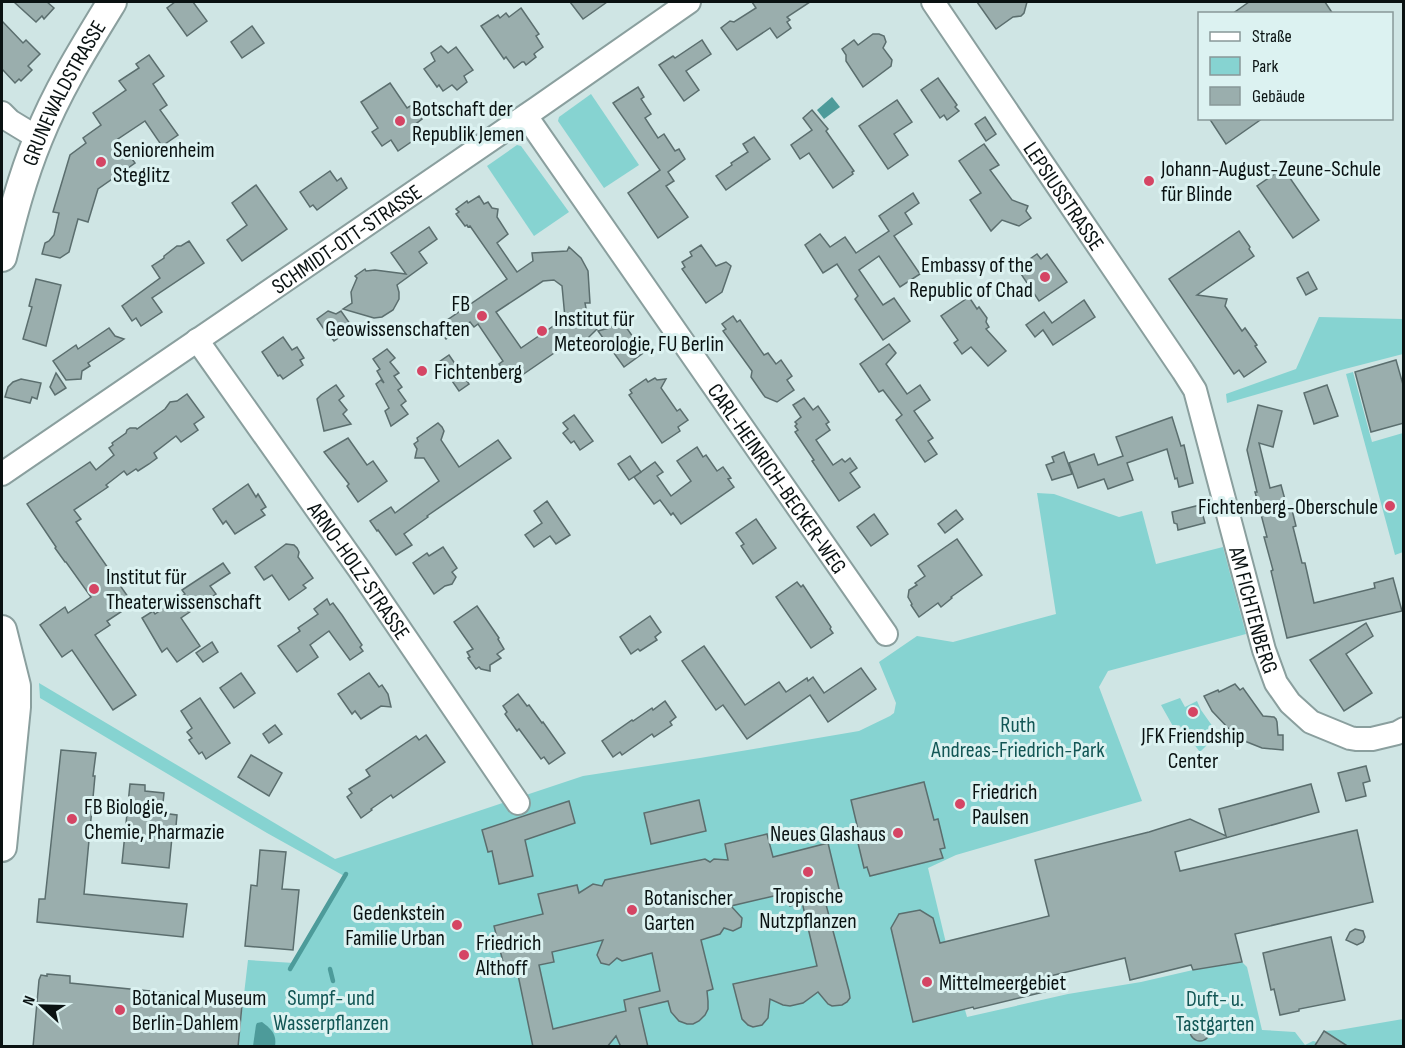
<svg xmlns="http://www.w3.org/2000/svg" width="1405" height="1048" viewBox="0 0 1405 1048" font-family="'Sofia Sans Condensed',sans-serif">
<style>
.green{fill:#86d3d1}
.water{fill:#4d9b9a}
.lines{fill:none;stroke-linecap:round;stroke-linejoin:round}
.stream{stroke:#4d9b9a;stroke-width:4.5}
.building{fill:#9aaead;stroke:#5b6e6e;stroke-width:1.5;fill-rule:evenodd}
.minor-casing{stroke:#8a9f9e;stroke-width:26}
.major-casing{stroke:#8a9f9e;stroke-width:32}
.minor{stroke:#fff;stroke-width:22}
.major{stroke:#fff;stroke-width:28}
.poi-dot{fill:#d54564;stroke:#dcf2f1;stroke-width:2}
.labels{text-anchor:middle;stroke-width:6;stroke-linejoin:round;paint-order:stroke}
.street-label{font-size:22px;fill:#0a1212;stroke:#dcf2f1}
.poi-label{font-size:22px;fill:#0a1212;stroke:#dcf2f1;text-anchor:start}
.park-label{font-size:22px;fill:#125655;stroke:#dcf2f1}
</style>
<rect width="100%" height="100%" fill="#cfe5e4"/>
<g class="green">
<path d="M591 94 639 165 604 188 558 121 559 117Z"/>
<path d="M517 145 521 146 569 212 534 236 487 166Z"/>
<path d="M1319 317 1403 319V354L1341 370 1227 403 1226 394 1296 369Z"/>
<path d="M1353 372 1372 442 1403 433V552L1395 555 1346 374Z"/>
<path d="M1037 493 1054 494 1119 517 1142 511 1156 564 1223 547 1246 634 1108 671 1099 687 1142 801 956 855 928 868 946 943 967 1017 1068 994 1141 982 1193 970 1242 962 1247 967 1262 1030 1295 1032 1305 1045 1313 1041 1317 1042 1324 1031 1339 1030 1403 1019V1046H238L248 960 294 963 346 877 267 833 40 698 39 683 335 859 583 776 700 758 859 731 890 716 894 713 896 703 879 662 917 636 953 642 1056 614Z"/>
<path d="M1180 698 1185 707 1197 701 1201 710 1218 734 1200 752 1179 725 1174 728 1161 705Z"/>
</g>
<g class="water">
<path d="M832 97 840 107 824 119 817 110Z"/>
<path d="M262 1022C271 1029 277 1034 275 1046H253L256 1025 257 1023Z"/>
</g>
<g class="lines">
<g class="stream">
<path d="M290 969 346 874"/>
<path d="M330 969 333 981"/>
</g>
</g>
<g class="building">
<path d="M14 2H47L54 8 44 19 42 16 36 22Z"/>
<path d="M175 2H193L207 21 187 36 167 8Z"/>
<path d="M570 2H607L583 19Z"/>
<path d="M752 2H810L787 17 790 20 787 22 791 28 777 38 770 28 737 50 721 28 730 21 734 22 756 8Z"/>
<path d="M977 2H1027L1024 13 1021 16 1013 17 996 29Z"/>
<path d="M1249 2H1325L1333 14H1232Z"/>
<path d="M521 8 539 34 536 36 543 47 535 53 534 54 536 57 526 65 524 62H522L514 68 506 57 504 59 481 26 498 15 500 18 506 13 509 17Z"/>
<path d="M2 21 23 43 26 40 40 54 28 66 32 70 21 81 19 79 15 83 2 69Z"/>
<path d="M252 26 264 43 242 58 231 42Z"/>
<path d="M873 34H879L884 36 886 42 883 48 892 60 891 66 863 87 846 61V55L842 49 854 40 858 45Z"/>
<path d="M702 40 711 54 686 71 699 90 684 101 659 65 673 56 675 58Z"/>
<path d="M441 46 448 53 456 47 473 70 464 76 467 82 457 90 452 85 443 91 439 85 437 87 424 69 435 61 431 53Z"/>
<path d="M149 55 164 76 153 84 167 105 160 110 178 135 162 146 145 121 118 139 135 163 98 189 88 222 78 219 69 252 60 258 42 254 45 243 49 241 54 235 59 213 53 212 70 155 86 143 83 138 101 125 93 113 126 90 119 81 139 68 136 64Z"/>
<path d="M938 78 957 105 955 107 959 111 947 120 944 115 940 118 921 90Z"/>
<path d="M390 83 407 108 412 105 422 119 417 123 424 133 398 151 391 140 382 146 372 132 378 128 361 102Z"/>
<path d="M638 87 644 97 641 99 651 114 645 118 658 138 664 134 675 151 679 149 685 159 668 172 674 181 666 186 688 217 658 238 628 193 660 170 613 103Z"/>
<path d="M897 100 912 122 894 134 908 155 888 169 859 126Z"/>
<path d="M812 110 828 129 826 131 854 171 852 172 853 174 833 188 809 153 800 159 791 145 812 130 803 118Z"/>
<path d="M985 117 996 134 986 141 975 124Z"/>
<path d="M1209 118H1263L1226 144Z"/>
<path d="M754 137 770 159 726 190 716 176 732 165 731 163 748 152 743 144Z"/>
<path d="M984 144 999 165 990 170 1012 200 1028 206 1026 211 1031 218 1019 226 1002 220 991 231 970 200 981 193 959 161Z"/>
<path d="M1283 168 1319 220 1293 238 1257 186Z"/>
<path d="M330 171 337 181 341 178 347 188 317 210 313 205 310 207 300 192Z"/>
<path d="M256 185 287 229 242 261 227 240 247 225 232 203Z"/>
<path d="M913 193 919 203 905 213 912 224 894 236 920 274 900 287 879 256 859 270 883 305 894 298 910 321 883 340 855 299 858 296 837 264 823 273 805 245 820 234 830 247 845 237 856 253 889 231 879 216Z"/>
<path d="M479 196 484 204 488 202 492 208 498 209 497 217 508 234 497 243 517 272 533 261 532 253 567 251 569 247 581 258 588 271 590 303H585L588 319 597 329 585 341 576 338 512 382 499 364 503 361 478 324 474 327 470 322 446 339 437 327 507 279 470 226 468 227 467 225 465 226 456 214 459 212 456 209 467 201 468 203ZM554 280 562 286 565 318 521 348 496 312 543 281Z"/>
<path d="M429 227 437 239 419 252 427 263 397 285 399 292V299L393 310 382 317 374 318 343 309 352 303 351 292 357 278 355 276 365 269 366 271 375 270 406 274 391 253Z"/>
<path d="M1239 231 1250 247 1249 249 1254 256 1197 295 1227 299 1225 306 1242 331 1245 328 1257 345 1255 346 1266 362 1244 377 1239 370 1234 374 1169 279Z"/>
<path d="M189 241 204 263 152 298 162 312 141 326 136 318 132 321 122 306 160 278 152 266 164 258V256L177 246H181Z"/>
<path d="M701 245 716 266 726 262 731 266 722 292 706 303 682 269 685 267 682 262 692 256 690 252Z"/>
<path d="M1037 254 1041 259 1047 254 1067 282 1039 301 1017 268Z"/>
<path d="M1308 272 1317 289 1306 295 1297 278Z"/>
<path d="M36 279 61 285 46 346 23 339 32 307 29 306Z"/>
<path d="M969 297 977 309 979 307 987 318 986 322 989 327 986 329 1006 351 988 366 971 347 962 354 954 343 958 340 941 316Z"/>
<path d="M1084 300 1095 317 1053 345 1043 330 1035 337 1026 325 1044 312 1052 323Z"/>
<path d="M328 311 336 314 341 311 353 328 334 341 331 337 330 338 317 319Z"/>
<path d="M733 316 737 322 740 320 764 355 768 353 776 364 781 360 792 376 787 380 794 390 777 402 765 397 751 377 752 371 723 331 726 329 722 324Z"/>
<path d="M621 320 640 347 646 351 624 367 598 331 609 328Z"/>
<path d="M109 328 115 336 124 339 88 363 90 366 82 371 81 379 66 380 53 361 76 345 78 349Z"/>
<path d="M283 337 292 350 297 347 304 358 300 360 303 365 283 379 280 375 278 376 262 352Z"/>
<path d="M889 344 896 353 886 364 907 394 920 385 930 400 914 411 933 438 928 441 937 454 925 462 896 420 902 415 883 390 879 392 860 364Z"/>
<path d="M387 349 395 358 390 362 399 373 394 376 402 387 398 390 406 401 401 405 408 414 391 426 385 411 389 408 376 384 381 380 384 383 377 371 380 369 373 359Z"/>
<path d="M449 355 469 384 459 391 439 362Z"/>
<path d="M1396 360 1404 388V423L1371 432 1355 372Z"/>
<path d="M56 373 66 388 55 395 50 387Z"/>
<path d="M655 378 657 380 666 379 661 388 677 411 680 409 688 420 678 427 680 431 662 443 629 395 632 393 630 390 646 379 648 382Z"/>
<path d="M21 379 41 383 37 399 32 397 30 403 5 397 8 387 13 382Z"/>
<path d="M336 385 344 396 339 400 347 410 343 414 351 424 324 431 317 399 321 395Z"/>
<path d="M1327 385 1338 416 1314 424 1304 393Z"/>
<path d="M187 394 204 417 194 424 198 430 181 442 176 436 154 453 157 458 149 464 138 471 136 469 127 475 124 471 106 485 108 487 74 510 81 519 76 522 133 604 107 621 110 625 95 635 136 695 113 710 72 650 62 657 40 625 65 607 68 613 91 597 66 562H65L55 548 56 547 27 504 90 462 96 470 114 455 109 448 113 445 112 443 126 433 127 430 130 428H136L137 429 165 409 170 402 177 401Z"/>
<path d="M804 398 813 410 818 406 829 422 826 424 830 430 816 440 833 465 842 459 845 462 850 458 857 468 850 473 860 487 839 501 812 461 814 460 795 432 798 430 795 426 797 424 795 422 801 417 793 405Z"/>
<path d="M1258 405 1282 411 1273 447 1259 443 1270 488 1281 485 1287 507 1291 506 1296 526 1293 527 1302 563H1305L1314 603 1375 588 1374 583 1393 578 1402 611 1287 638 1271 571 1273 570 1264 537H1267L1255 492H1257L1247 450Z"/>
<path d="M574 415 593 441 580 450 574 441 571 443 563 433 568 429 563 423Z"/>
<path d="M1172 417 1181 446 1184 445 1193 483 1179 487 1177 478 1175 479 1167 449 1127 463 1133 480 1108 489 1104 479 1078 488 1069 463 1094 454 1098 465 1123 456 1116 437Z"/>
<path d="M438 423 442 427 444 431 441 440 459 467 498 440 511 458 427 516 428 517 404 534 412 545 396 555 378 530 377 531 370 521 391 507 395 513 439 481 424 458H415L417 449 414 444 418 441 417 438Z"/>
<path d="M348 438 367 465 373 461 387 481 358 502 347 486 349 484 324 452Z"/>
<path d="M697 447 703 457 706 455 717 471 723 467 731 478 728 479 734 487 681 524 673 513 671 515 660 500 654 504 634 477 655 462 663 472 657 476 671 496 691 481 677 461Z"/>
<path d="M1064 452 1072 474 1052 480 1046 465 1054 462 1052 457Z"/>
<path d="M630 456 641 472 629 480 618 464Z"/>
<path d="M248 484 256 497 258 494 266 507 261 510 265 515 235 534 226 521 223 524 213 509Z"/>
<path d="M547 501 570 535 556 544 550 536 534 547 525 535 542 523 534 511Z"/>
<path d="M1200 505 1205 523 1178 530 1177 524 1174 523 1172 512Z"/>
<path d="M956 510 963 519 945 533 938 524Z"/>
<path d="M874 514 888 534 871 546 857 527Z"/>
<path d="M756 519 776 548 753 564 741 546 744 544 736 533Z"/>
<path d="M957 539 982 575 951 597 952 598 941 607 938 603 919 617 911 605 912 604 908 597 909 590 917 585 915 583 925 576 918 566Z"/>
<path d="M286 544 294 545 297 548 299 552 298 557 313 578 303 585 306 588 289 600 272 575 264 580 255 567Z"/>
<path d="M443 547 457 568 452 572 456 577 452 584 445 586 434 594 413 563 427 553 429 556Z"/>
<path d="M223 563 230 573 210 586 216 594 181 618 200 646 177 662 167 648 162 652 142 618 153 611 155 614 185 594 182 590Z"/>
<path d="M797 582 801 587 803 585 831 627 830 629 833 633 811 648 776 597Z"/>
<path d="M327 599 330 605 333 603 342 615 362 645 360 647 363 651 350 660 329 631 310 645 318 657 297 672 278 646 300 631 298 628 318 614 314 609Z"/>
<path d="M477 606 499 638 498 639 504 649 497 654 501 658 490 665V671L481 669 479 667 476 669 468 658 470 657 467 652 473 649 454 622Z"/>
<path d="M650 616 661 632 655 637 657 640 640 651 638 649 631 654 620 637Z"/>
<path d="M1366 623 1373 636 1346 654 1372 693 1344 711 1310 660Z"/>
<path d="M212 642 218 652 203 662 196 653Z"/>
<path d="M704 646 745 705 779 682 786 692 807 678 808 681 813 677 824 693 861 668 876 689 828 722 810 695 747 739 723 705 716 710 682 661Z"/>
<path d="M241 673 255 693 234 708 220 688Z"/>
<path d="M369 673 379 687 382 685 388 694 391 707 381 706 361 719 355 711 352 714 338 694Z"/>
<path d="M1235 684 1240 690 1243 688 1263 716 1274 717 1276 719 1277 722 1278 735H1283V750L1262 748 1247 742 1229 729 1212 711 1204 696 1218 690 1219 692Z"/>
<path d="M518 694 527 706 529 705 542 723 543 722 565 753 549 764 544 757 541 759 519 729 517 731 505 714 507 712 503 706Z"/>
<path d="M200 698 230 743 206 759 202 752 199 754 189 740 192 738 187 732 192 728 181 711Z"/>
<path d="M665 701 676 717 670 722 672 725 654 737 652 734 622 755 620 752 613 757 602 741 632 720 633 721 652 708 653 710Z"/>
<path d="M275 725 282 734 269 743 263 734Z"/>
<path d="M426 735 445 762 393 798 391 795 371 809 372 810 361 818 347 797 352 793 349 789 370 776 366 770 416 736 419 740Z"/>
<path d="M61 750 96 753 93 776H95L84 894 187 904 183 937 37 922 39 899H45Z"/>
<path d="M251 755 282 773 269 796 238 777Z"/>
<path d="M1366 766 1370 781 1363 783 1366 796 1346 801 1338 773Z"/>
<path d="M924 782 934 820 938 819 945 848 940 849 943 858 870 876 867 867 864 868 857 839 860 838 851 800Z"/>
<path d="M130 784 145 785V791L164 793 162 813 177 815 175 837H172L169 868 122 863Z"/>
<path d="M1311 784 1319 812 1175 852 1180 871 1357 830 1373 902 1235 934 1242 962 1193 970 1191 965 1130 980 1125 958 1050 976 1053 987 1047 988 1048 991 974 1009 973 1007 913 1022 891 928 899 914 920 910 933 918 940 943 1049 916 1035 860 1149 832 1190 819 1226 836 1219 809Z"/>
<path d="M699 800 706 831 651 844 644 813Z"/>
<path d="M569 801 575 823 525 840 533 876 499 884 492 851 488 852 482 830Z"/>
<path d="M767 834 773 857 828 843 840 893 824 897 849 991 850 998 847 1002 842 1005 832 1006 828 1004 818 992 803 1003 790 1006 783 1005 770 999 768 1018 762 1025 753 1027 748 1025 742 1019 733 984 817 966 802 902 790 906 787 893 731 906 742 918 741 927 733 931 724 928 720 934 701 940 713 989 707 991 708 1001V1009L705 1015 699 1021 693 1024H687L679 1021 671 1012 668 1001 639 1008 648 1047H621L616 1036 607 1047H533L517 970 506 974 494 926 543 914 538 894 577 885 579 893 593 884 602 886 605 880 705 859 710 862 714 859 728 860 725 844ZM603 940 597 955 601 963 609 965 617 958 622 961 652 953 660 991 624 1000 626 1011 553 1029 539 965 554 962 552 952Z"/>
<path d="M260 850 286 852 282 889 299 890 293 950 245 946 251 885 257 886Z"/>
<path d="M1355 929 1363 931 1365 937 1363 942 1357 945 1346 940 1350 932Z"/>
<path d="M1331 937 1345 1000 1299 1009V1011L1280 1015 1274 989 1271 990 1263 953Z"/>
<path d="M47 974 70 976V983L200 996V1001L242 1005 238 1047H33L39 980 41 975 47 976Z"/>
<circle cx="1200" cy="1031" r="10"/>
<path d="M1324 1031 1349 1047H1314Z"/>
</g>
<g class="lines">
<defs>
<g id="minor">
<path id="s1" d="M933 2 1183 371 1195 390 1264 650 1276 683 1290 703 1311 722 1350 738 1356 739H1372L1397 733 1404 729"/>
<path d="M2 113 10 121 38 138"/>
<path id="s2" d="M526 116 886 634"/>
<path id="s3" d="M197 340 359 569 518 803"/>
<path id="s4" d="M2 474 537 108 689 2"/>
</g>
<g id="major">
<path id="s5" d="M2 257C12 217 22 178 38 139 57 91 85 46 112 2"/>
<path d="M2 630 16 686V707L2 847"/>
</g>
</defs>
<use href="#minor" class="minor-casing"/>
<use href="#major" class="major-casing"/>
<use href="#minor" class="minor"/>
<use href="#major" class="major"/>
</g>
<g class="poi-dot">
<circle cx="400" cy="121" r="6"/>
<circle cx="101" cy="162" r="6"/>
<circle cx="1149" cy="181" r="6"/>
<circle cx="1045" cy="277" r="6"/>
<circle cx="482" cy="316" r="6"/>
<circle cx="542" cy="331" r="6"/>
<circle cx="422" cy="371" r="6"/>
<circle cx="1390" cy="506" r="6"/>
<circle cx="94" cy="589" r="6"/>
<circle cx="1193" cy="712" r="6"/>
<circle cx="960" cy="804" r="6"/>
<circle cx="72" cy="819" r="6"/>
<circle cx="898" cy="833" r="6"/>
<circle cx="808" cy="872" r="6"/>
<circle cx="632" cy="910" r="6"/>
<circle cx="457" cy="925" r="6"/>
<circle cx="464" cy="955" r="6"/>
<circle cx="927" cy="982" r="6"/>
<circle cx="120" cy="1010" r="6"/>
</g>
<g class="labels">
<g class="street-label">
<text dy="8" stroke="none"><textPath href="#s5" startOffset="176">GRUNEWALDSTRASSE</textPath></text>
<text dy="8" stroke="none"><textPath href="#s1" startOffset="234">LEPSIUSSTRASSE</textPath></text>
<text dy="8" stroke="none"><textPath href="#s4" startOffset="417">SCHMIDT-OTT-STRASSE</textPath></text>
<text dy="8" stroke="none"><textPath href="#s2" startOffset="441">CARL-HEINRICH-BECKER-WEG</textPath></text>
<text dy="8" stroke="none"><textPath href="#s3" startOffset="282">ARNO-HOLZ-STRASSE</textPath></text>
<text dy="8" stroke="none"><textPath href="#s1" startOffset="696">AM FICHTENBERG</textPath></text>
</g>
<g class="poi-label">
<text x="412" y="116">Botschaft der<tspan x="412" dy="25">Republik Jemen</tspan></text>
<text x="113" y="157">Seniorenheim<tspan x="113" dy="25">Steglitz</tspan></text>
<text x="1161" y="176">Johann-August-Zeune-Schule<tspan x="1161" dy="25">für Blinde</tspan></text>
<text x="1033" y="272" text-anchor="end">Embassy of the<tspan x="1033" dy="25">Republic of Chad</tspan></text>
<text x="470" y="311" text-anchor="end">FB<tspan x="470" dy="25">Geowissenschaften</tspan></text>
<text x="554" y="326">Institut für<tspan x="554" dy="25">Meteorologie, FU Berlin</tspan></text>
<text x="434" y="379">Fichtenberg</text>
<text x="1378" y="514" text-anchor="end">Fichtenberg-Oberschule</text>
<text x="106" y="584">Institut für<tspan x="106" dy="25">Theaterwissenschaft</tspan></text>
<text x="1193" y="743" text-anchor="middle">JFK Friendship<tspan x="1193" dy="25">Center</tspan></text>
<text x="972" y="799">Friedrich<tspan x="972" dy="25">Paulsen</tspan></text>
<text x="84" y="814">FB Biologie,<tspan x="84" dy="25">Chemie, Pharmazie</tspan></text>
<text x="886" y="841" text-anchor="end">Neues Glashaus</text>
<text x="808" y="903" text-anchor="middle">Tropische<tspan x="808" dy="25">Nutzpflanzen</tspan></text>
<text x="644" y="905">Botanischer<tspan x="644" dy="25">Garten</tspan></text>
<text x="445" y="920" text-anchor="end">Gedenkstein<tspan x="445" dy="25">Familie Urban</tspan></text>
<text x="476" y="950">Friedrich<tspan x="476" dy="25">Althoff</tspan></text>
<text x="939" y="990">Mittelmeergebiet</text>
<text x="132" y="1005">Botanical Museum<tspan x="132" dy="25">Berlin-Dahlem</tspan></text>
</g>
<g class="park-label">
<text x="1018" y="732">Ruth<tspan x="1018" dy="25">Andreas-Friedrich-Park</tspan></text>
<text x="331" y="1005">Sumpf- und<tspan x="331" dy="25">Wasserpflanzen</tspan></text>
<text x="1215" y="1006">Duft- u.<tspan x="1215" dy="25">Tastgarten</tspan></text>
</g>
</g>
<rect width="1405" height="1048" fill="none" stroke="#0a1212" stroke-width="6"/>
<rect x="1198" y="12" width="195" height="108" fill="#dcf2f1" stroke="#889898" stroke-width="1.5"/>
<rect x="1210" y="32" width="30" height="9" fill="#ffffff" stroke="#889898" stroke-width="1.5"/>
<text x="1252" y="42" font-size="18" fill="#0a1212">Straße</text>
<rect x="1210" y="57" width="30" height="18" fill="#86d3d1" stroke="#889898" stroke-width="1.5"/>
<text x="1252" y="72" font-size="18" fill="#0a1212">Park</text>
<rect x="1210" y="87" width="30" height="18" fill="#9aaead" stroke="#889898" stroke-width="1.5"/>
<text x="1252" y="102" font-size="18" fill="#0a1212">Gebäude</text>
<g transform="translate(42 1006) rotate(292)" stroke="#dcf2f1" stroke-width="4.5" paint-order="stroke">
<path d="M0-4.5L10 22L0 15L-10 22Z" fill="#0a1212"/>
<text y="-9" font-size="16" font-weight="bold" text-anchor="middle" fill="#0a1212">N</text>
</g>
</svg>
